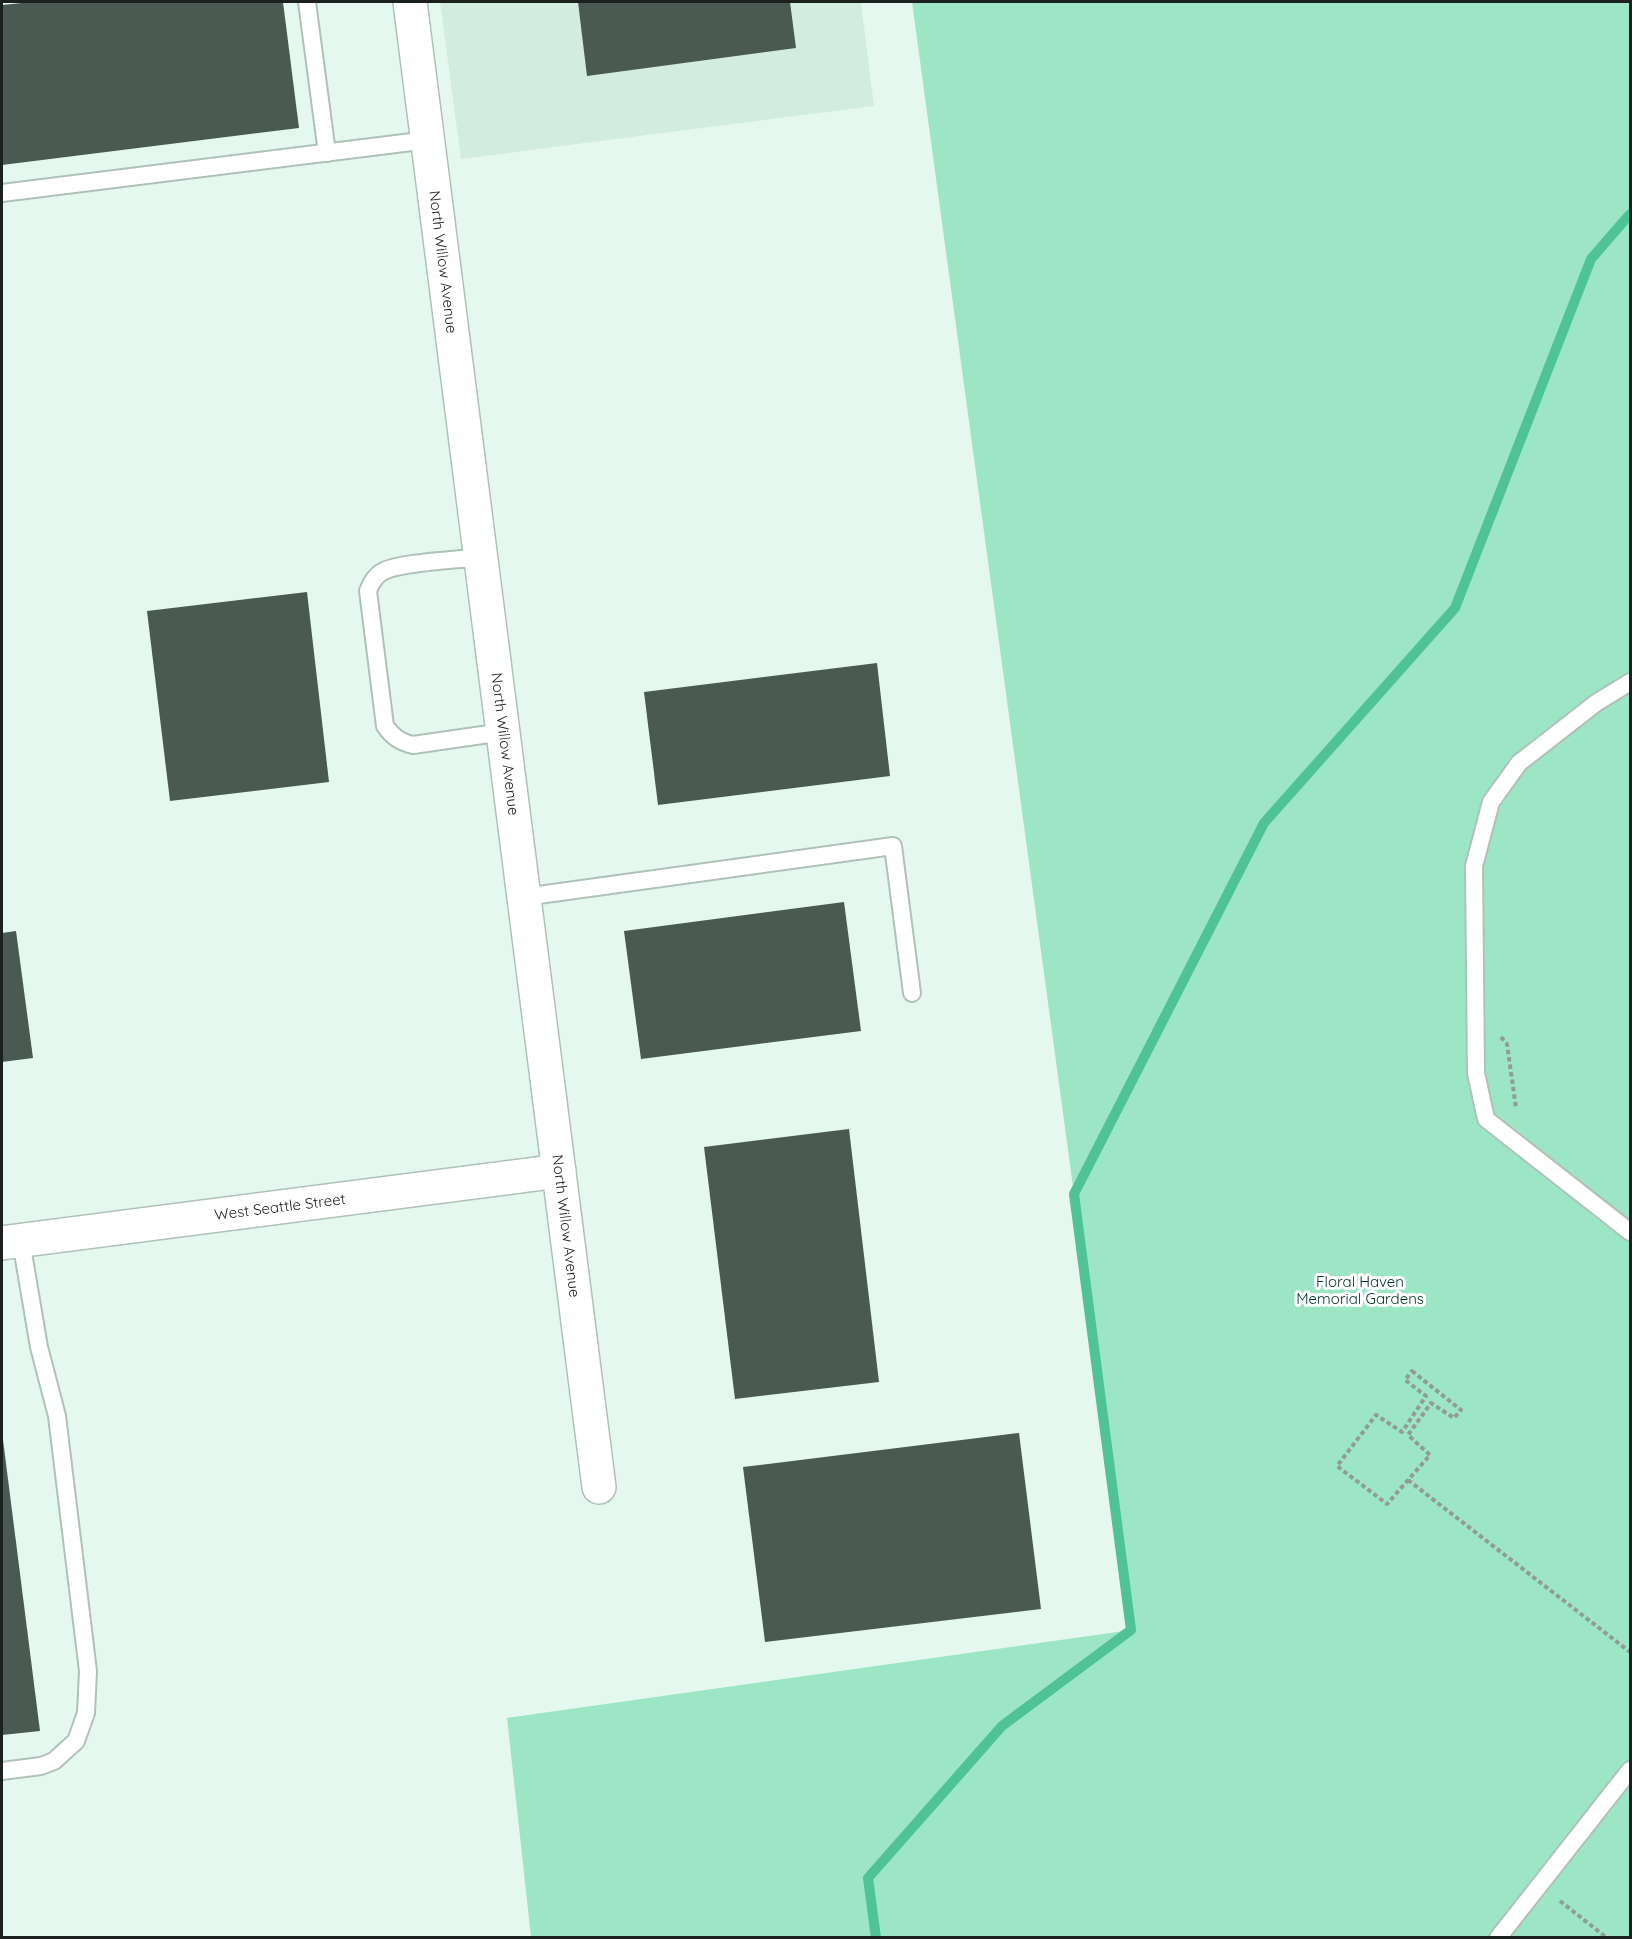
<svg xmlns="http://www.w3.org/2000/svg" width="1632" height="1939" viewBox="0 0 1632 1939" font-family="Quicksand,sans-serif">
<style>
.built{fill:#d2ede0}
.green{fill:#9de6c5}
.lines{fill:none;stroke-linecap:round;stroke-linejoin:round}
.stream{stroke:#4fc296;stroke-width:10}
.building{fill:#4a5952}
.lane-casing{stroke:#afc1b8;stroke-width:20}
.street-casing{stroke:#afc1b8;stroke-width:36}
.path{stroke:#909d97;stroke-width:4;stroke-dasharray:4.5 3;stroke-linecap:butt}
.lane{stroke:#fff;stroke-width:16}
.street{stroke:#fff;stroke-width:33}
.labels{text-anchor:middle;stroke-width:6;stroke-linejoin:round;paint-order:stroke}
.street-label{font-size:15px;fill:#1b211e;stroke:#fff}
.park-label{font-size:15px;fill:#003423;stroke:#fff}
</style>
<rect width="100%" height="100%" fill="#e5f8ef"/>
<path class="built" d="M440 2H861L874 106 461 159Z"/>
<path class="green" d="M912 2H1630V1937H531L507 1718 1131 1630 1074 1194Z"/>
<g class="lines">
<path class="stream" d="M876 1938 868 1878 1002 1726 1131 1630 1074 1194 1264 823 1455 608 1591 259 1630 214"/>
</g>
<g class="building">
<path d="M32 2H283L299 128 2 165V5Z"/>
<path d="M578 2H790L796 48 587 76Z"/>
<path d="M307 592 329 782 170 801 147 611Z"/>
<path d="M877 663 890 776 658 805 644 692Z"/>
<path d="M844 902 861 1031 641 1059 624 931Z"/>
<path d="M16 931 33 1058 2 1062V933Z"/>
<path d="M849 1129 879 1382 735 1399 704 1147Z"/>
<path d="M2 1432 40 1731 2 1735Z"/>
<path d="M1019 1433 1041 1609 765 1642 743 1467Z"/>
</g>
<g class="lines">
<defs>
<g id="lane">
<path d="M307 2 327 153"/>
<path d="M2 193 428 140"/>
<path d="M481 557C459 560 398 562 382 572 375 576 371 583 368 591L385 726C393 737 400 742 413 745L503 732"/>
<path d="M1630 682 1596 703 1519 763 1491 802 1474 866 1476 1073 1486 1119 1630 1232"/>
<path d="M524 897 893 846 912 993"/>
<path d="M2 1771 41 1766 54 1761 76 1741 86 1713 88 1671 57 1416 39 1347 21 1241"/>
<path d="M1498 1938 1630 1770"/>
</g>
<g id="street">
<path d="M410 2 599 1487"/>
<path d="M2 1243 559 1171"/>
</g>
</defs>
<use href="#lane" class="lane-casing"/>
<use href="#street" class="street-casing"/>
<g class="path">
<path d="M1501 1037 1507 1044 1516 1108"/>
<path d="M1412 1371 1461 1410 1454 1418 1431 1403 1408 1435 1430 1455 1387 1504 1337 1466 1376 1415 1402 1432 1426 1396 1405 1380Z"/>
<path d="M1408 1480 1630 1652"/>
<path d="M1560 1901 1607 1938"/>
</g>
<use href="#lane" class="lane"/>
<use href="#street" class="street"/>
</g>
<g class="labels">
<g class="street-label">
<text transform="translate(443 262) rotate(83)" y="5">North Willow Avenue</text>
<text transform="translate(505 744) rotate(83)" y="5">North Willow Avenue</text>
<text transform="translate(280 1207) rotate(-7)" y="5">West Seattle Street</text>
<text transform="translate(566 1226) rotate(83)" y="5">North Willow Avenue</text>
</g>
<g class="park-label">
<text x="1360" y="1287">Floral Haven<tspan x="1360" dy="17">Memorial Gardens</tspan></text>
</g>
</g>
<rect width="1632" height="1939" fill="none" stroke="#1b211e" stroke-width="6"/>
</svg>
